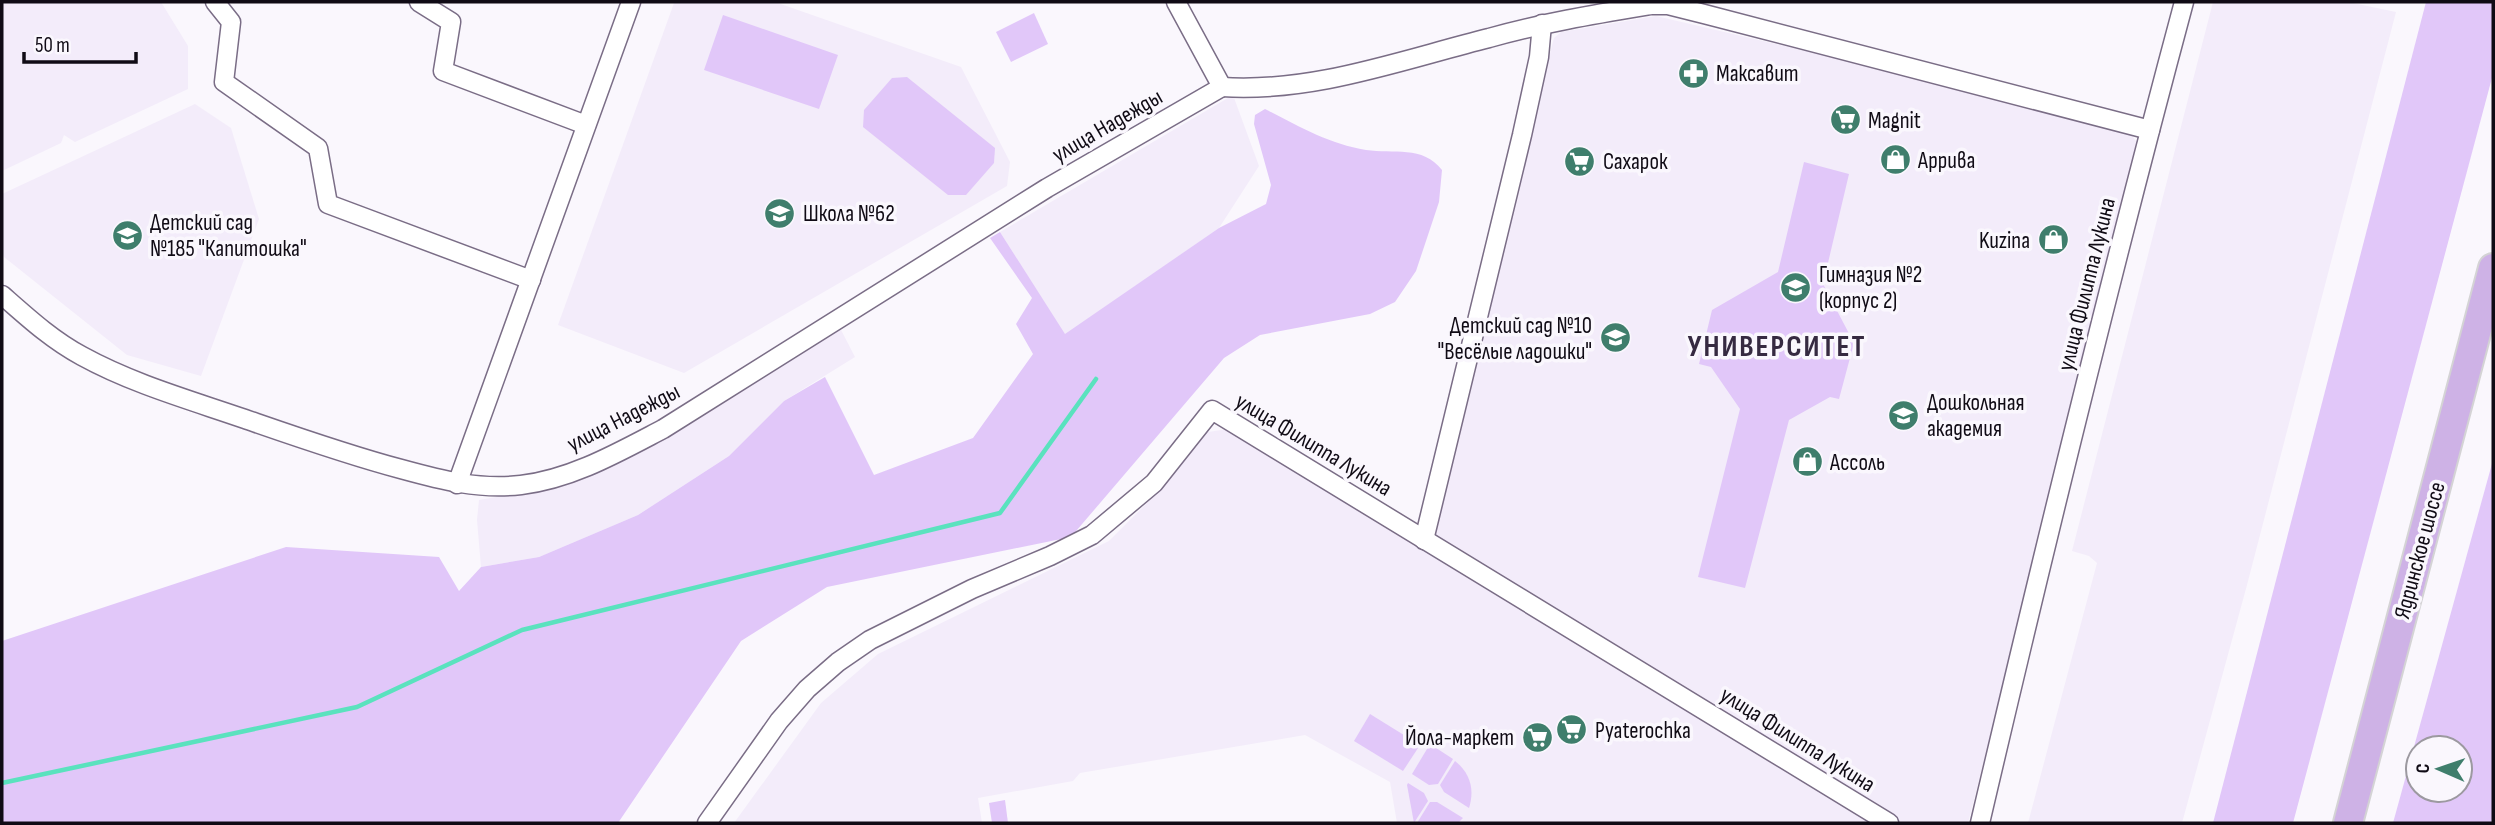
<svg xmlns="http://www.w3.org/2000/svg" width="2495" height="825" viewBox="0 0 2495 825" font-family="'Sofia Sans Condensed',sans-serif">
<style>
.built{fill:#f3ecfa}
.green{fill:#e1c7f9;fill-rule:evenodd}
.lines{fill:none;stroke-linecap:round;stroke-linejoin:round}
.stream{stroke:#5ae2be;stroke-width:4.5}
.street-casing{stroke:#7a6d86;stroke-width:21}
.primary-casing{stroke:#d4d3d5;stroke-width:32}
.street{stroke:#fff;stroke-width:18}
.primary{stroke:#ceb2e6;stroke-width:28}
.labels{text-anchor:middle;stroke-width:7;stroke-linejoin:round;paint-order:stroke}
.poi-label{font-size:23px;fill:#100b15;stroke:#faf7fd;text-anchor:start}
.street-label{font-size:23px;fill:#100b15;stroke:#faf7fd}
.district-label{font-size:30px;font-weight:bold;letter-spacing:2px;fill:#362a41;stroke:#faf7fd}
</style>
<rect width="100%" height="100%" fill="#faf7fd"/>
<g class="built">
<path d="M2 2H161L188 46V89L75 142 64 135 61 143 2 171Z"/>
<path d="M678 2H775L961 67 1010 162 1007 186 684 373 558 325 674 3Z"/>
<path d="M2213 2H2348L2396 12 2247 585 2182 823H2028L2097 563 2089 556 2072 551Z"/>
<path d="M1656 16 1814 53 2014 105 2017 96 2129 132 2140 146 1968 823H1397L1390 782 1305 735 1080 773 1073 781 978 798 982 823H734L821 703 878 654 1109 541 1156 494 1202 433 1234 428 1419 548 1554 38 1561 32Z"/>
<path d="M1233 95 1259 166 1219 228 1065 335 1000 232Z"/>
<path d="M195 104 231 128 259 219 201 376 127 355 4 257 2 251V194Z"/>
<path d="M839 326 855 357 784 401 729 456 638 515 539 557 481 567 477 520 479 500 573 483 674 430Z"/>
</g>
<g class="green">
<path d="M2426 2H2493V74L2293 823H2213Z"/>
<path d="M1034 13 1048 44 1011 62 996 32Z"/>
<path d="M723 15 838 55 819 109 704 70Z"/>
<path d="M907 77 995 148 994 163 966 195H948L863 127 864 110 892 78Z"/>
<path d="M1265 109C1298 126 1329 144 1366 150 1393 154 1423 145 1442 170L1439 202 1416 271 1395 302 1370 314 1260 335 1224 358 1071 537 827 587 741 641 618 823H2V641L286 547 439 557 459 591 481 567 539 557 638 515 729 456 784 401 825 377 874 475 973 438 1033 354 1016 324 1032 298 990 238 1000 232 1065 334 1219 228 1266 204 1271 185 1254 124 1255 115Z"/>
<path d="M1804 162 1849 174 1823 284 1854 343 1839 399 1830 397 1789 420 1745 588 1698 577 1740 409 1711 367 1699 364 1712 310 1778 272Z"/>
<path d="M2493 460V814L2491 823H2393ZM2418 748H2460V790H2418Z"/>
<path d="M1370 714 1420 745 1403 771 1354 741Z"/>
<path d="M1430 744 1453 759 1438 784 1429 785 1412 774Z"/>
<path d="M1455 761C1470 773 1475 789 1469 808L1444 792 1440 785Z"/>
<path d="M1408 783 1424 793 1428 801 1414 823 1407 785Z"/>
<path d="M1005 800 1008 823H992L989 803Z"/>
<path d="M1430 802H1437L1463 818 1458 823H1417Z"/>
</g>
<g class="lines">
<path class="stream" d="M2 783 357 707 522 630 1000 513 1096 379"/>
<defs>
<g id="street">
<path d="M215 2 231 22 224 82 318 148 328 204 531 280"/>
<path d="M419 2 451 22 443 71 586 125"/>
<path d="M1176 2 1222 87"/>
<path d="M1222 87C1313 93 1401 60 1489 38 1542 23 1597 14 1651 5H1668L1704 14 2150 130"/>
<path d="M2 295C27 317 52 340 82 356 133 384 190 400 245 419 297 437 348 455 401 469 441 480 479 490 521 485 572 479 619 452 663 429L1047 188 1222 87"/>
<path d="M457 484 631 2"/>
<path d="M1424 540 1522 135 1539 57 1542 24"/>
<path d="M707 823 779 721 807 689 838 662 870 640 972 589 1050 556 1092 535 1154 483 1212 410 1889 823"/>
<path d="M1980 823C2044 549 2111 274 2184 2"/>
</g>
<path id="primary" d="M2348 823 2493 268"/>
</defs>
<use href="#street" class="street-casing"/>
<use href="#primary" class="primary-casing"/>
<use href="#street" class="street"/>
<use href="#primary" class="primary"/>
</g>
<defs>
<symbol id="pharmacy-disc" viewBox="-11 -11 22 22"><circle r="9.5" fill="#3f7e6c" stroke="#faf7fd"/><path d="M-2-6h4v4h4v4h-4v4h-4v-4h-4v-4h4Z" fill="#fff"/></symbol>
<symbol id="supermarket-disc" viewBox="-11 -11 22 22"><circle r="9.5" fill="#3f7e6c" stroke="#faf7fd"/><path d="M-6-5.5h2.5l.6 2H6L4.5 2H-2.5L-4.4-4H-6ZM-1.5 3.2a1.3 1.3 0 1 0 .1 0ZM3 3.2a1.3 1.3 0 1 0 .1 0Z" fill="#fff"/></symbol>
<symbol id="shop-disc" viewBox="-11 -11 22 22"><circle r="9.5" fill="#3f7e6c" stroke="#faf7fd"/><path d="M-5-2.5h2.3a2.7 3.5 0 0 1 5.4 0H5L5.5 6h-11ZM-1.5-2.5h3a1.5 2.3 0 0 0-3 0Z" fill="#fff"/></symbol>
<symbol id="school-disc" viewBox="-11 -11 22 22"><circle r="9.5" fill="#3f7e6c" stroke="#faf7fd"/><path d="M0-5L7-2L0 1L-7-2ZM-4 1L0 2.5L4 1V4Q0 6-4 4Z" fill="#fff"/></symbol>
</defs>
<g fill-rule="evenodd">
<use href="#pharmacy-disc" x="1676" y="56" width="35" height="35"/>
<use href="#supermarket-disc" x="1828" y="102" width="35" height="35"/>
<use href="#shop-disc" x="1878" y="142" width="35" height="35"/>
<use href="#supermarket-disc" x="1562" y="144" width="35" height="35"/>
<use href="#school-disc" x="762" y="196" width="35" height="35"/>
<use href="#school-disc" x="110" y="218" width="35" height="35"/>
<use href="#shop-disc" x="2036" y="222" width="35" height="35"/>
<use href="#school-disc" x="1778" y="270" width="35" height="35"/>
<use href="#school-disc" x="1598" y="320" width="35" height="35"/>
<use href="#school-disc" x="1886" y="398" width="35" height="35"/>
<use href="#shop-disc" x="1790" y="444" width="35" height="35"/>
<use href="#supermarket-disc" x="1554" y="712" width="35" height="35"/>
<use href="#supermarket-disc" x="1520" y="720" width="35" height="35"/>
</g>
<g class="labels">
<g class="poi-label">
<text x="1716" y="81">Максавит</text>
<text x="1868" y="128">Magnit</text>
<text x="1918" y="168">Аррива</text>
<text x="1603" y="169">Сахарок</text>
<text x="803" y="221">Школа №62</text>
<text x="150" y="230">Детский сад<tspan x="150" dy="26">№185 "Капитошка"</tspan></text>
<text x="2030" y="248" text-anchor="end">Kuzina</text>
<text x="1819" y="282">Гимназия №2<tspan x="1819" dy="26">(корпус 2)</tspan></text>
<text x="1592" y="333" text-anchor="end">Детский сад №10<tspan x="1592" dy="26">"Весёлые ладошки"</tspan></text>
<text x="1927" y="410">Дошкольная<tspan x="1927" dy="26">академия</tspan></text>
<text x="1830" y="470">Ассоль</text>
<text x="1595" y="738">Pyaterochka</text>
<text x="1514" y="745" text-anchor="end">Йола-маркет</text>
</g>
<g class="street-label">
<text transform="translate(1107 125) rotate(-30)" y="8">улица Надежды</text>
<text transform="translate(2086 284) rotate(-76)" y="8">улица Филиппа Лукина</text>
<text transform="translate(623 417) rotate(-27)" y="8">улица Надежды</text>
<text transform="translate(1314 444) rotate(31)" y="8">улица Филиппа Лукина</text>
<text transform="translate(2419 550) rotate(-75)" y="8">Ядринское шоссе</text>
<text transform="translate(1798 739) rotate(32)" y="8">улица Филиппа Лукина</text>
</g>
<g class="district-label">
<text x="1777" y="356">УНИВЕРСИТЕТ</text>
</g>
</g>
<rect width="2495" height="825" fill="none" stroke="#100b15" stroke-width="7"/>
<g transform="translate(2439 769) rotate(272)"><circle r="33" fill="#faf7fd" stroke="#9c99a0" stroke-width="2"/>
<path d="M0-5L12 26L0 18L-12 26Z" fill="#3f7e6c"/>
<text y="-10" font-size="19" font-weight="bold" text-anchor="middle" fill="#100b15">С</text>
</g>
<path d="M24 52v10h112v-10" fill="none" stroke="#100b15" stroke-width="3.5"/>
<text x="35" y="52" font-size="21" fill="#100b15" stroke="#faf7fd" stroke-width="5" paint-order="stroke">50 m</text>
</svg>
